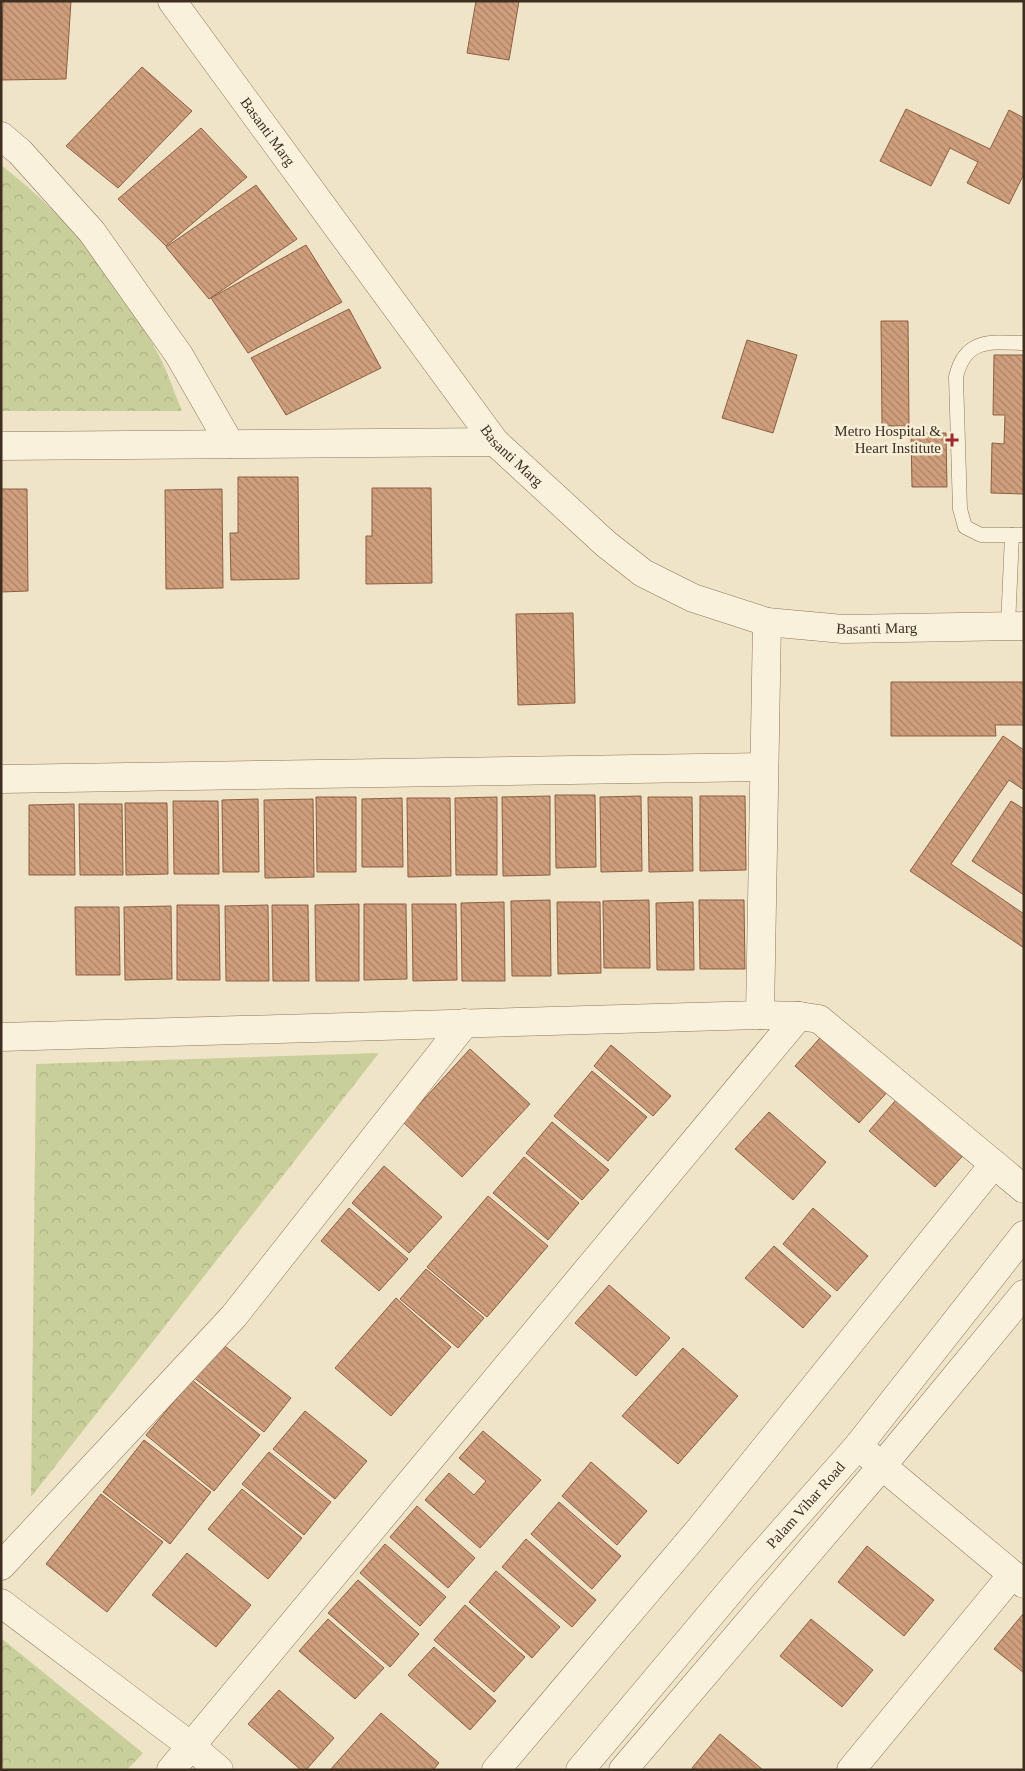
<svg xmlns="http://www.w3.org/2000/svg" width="1025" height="1771" viewBox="0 0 1025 1771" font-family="Georgia,serif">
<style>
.forest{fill:url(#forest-crowns)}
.building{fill:url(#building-back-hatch);stroke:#8d5f41}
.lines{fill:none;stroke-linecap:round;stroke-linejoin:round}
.service-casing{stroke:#8d765c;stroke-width:15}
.minor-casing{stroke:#8d765c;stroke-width:29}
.tertiary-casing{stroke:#8d765c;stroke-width:29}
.service{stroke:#faf1dc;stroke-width:14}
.minor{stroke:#faf1dc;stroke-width:28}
.tertiary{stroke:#faf1dc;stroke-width:28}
.poi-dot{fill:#9e2a2b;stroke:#f7eed8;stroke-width:2}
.labels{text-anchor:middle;stroke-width:5;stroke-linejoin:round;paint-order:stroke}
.street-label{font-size:15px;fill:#3d2e20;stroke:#f7eed8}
.poi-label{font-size:15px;fill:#3d2e20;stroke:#f7eed8;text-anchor:end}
</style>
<defs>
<pattern id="forest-crowns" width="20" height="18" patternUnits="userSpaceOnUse" patternTransform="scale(1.25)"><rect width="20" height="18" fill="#c9cf9b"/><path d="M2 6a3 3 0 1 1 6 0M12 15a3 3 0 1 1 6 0" fill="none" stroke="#aeb285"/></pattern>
<pattern id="building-back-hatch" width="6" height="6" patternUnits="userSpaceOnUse" patternTransform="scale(1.25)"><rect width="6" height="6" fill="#cf9f7d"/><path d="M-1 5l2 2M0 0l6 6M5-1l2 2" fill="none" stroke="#a98266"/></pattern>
</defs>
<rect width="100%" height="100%" fill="#f0e4c8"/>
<g class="forest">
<path d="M1 165C71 220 117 276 158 354 168 372 174 392 182 411H1Z"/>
<path d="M379 1053 31 1497 36 1064Z"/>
<path d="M1 1638 143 1753 127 1770H1Z"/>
</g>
<g class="building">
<path d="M3 1H71L66 79 1 80Z"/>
<path d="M476 1H519L509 60 467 53Z"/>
<path d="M142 67 192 111 118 188 66 146Z"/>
<path d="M906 109 990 149 1009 110 1024 118V174L1009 204 967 183 978 162 950 148 931 186 880 161Z"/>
<path d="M201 128 247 177 166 246 118 199Z"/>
<path d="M256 185 297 239 209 299 166 247Z"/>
<path d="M306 245 342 302 248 353 211 298Z"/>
<path d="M349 309 381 368 286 415 251 358Z"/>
<path d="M881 321H908L909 426H882Z"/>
<path d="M747 340 797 355 773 433 722 418Z"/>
<path d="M994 355H1024V494L991 493 992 443 1004 444 1005 415H993Z"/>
<path d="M911 433H946L947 487H912Z"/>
<path d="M238 477H298L299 579 231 580 230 533H238Z"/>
<path d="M372 488H431L432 583 366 584V536H372Z"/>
<path d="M1 489H27L28 591 1 592Z"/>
<path d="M222 489 223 588 166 589 165 490Z"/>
<path d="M573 613 575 703 518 705 516 614Z"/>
<path d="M891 682H1024V725H995L996 736H891Z"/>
<path d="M1003 736 1024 750V790L1009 780 951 864 1024 914V948L910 871Z"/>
<path d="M555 795H595L596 867 556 868Z"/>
<path d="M550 796V875L503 876 502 797Z"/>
<path d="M641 796 642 871 601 872 600 797Z"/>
<path d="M700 796H745L746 870 700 871Z"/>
<path d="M316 797H356V872H317Z"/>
<path d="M497 797V875H456L455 798Z"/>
<path d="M648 797H692L693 871 649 872Z"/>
<path d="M402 798 403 867H362V799Z"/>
<path d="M407 798H450L451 876 408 877Z"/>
<path d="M258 799 259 872H223L222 800Z"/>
<path d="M313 799 314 877 265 878 264 800Z"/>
<path d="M173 801H218L219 874H174Z"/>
<path d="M1011 801 1024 809V895L972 861Z"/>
<path d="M125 803H167L168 874 126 875Z"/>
<path d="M74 804 75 875H29V805Z"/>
<path d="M79 804H122L123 875H80Z"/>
<path d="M550 900 551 976H512L511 901Z"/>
<path d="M649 900 650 968H604L603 901Z"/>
<path d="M699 900H744L745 969H700Z"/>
<path d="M504 902 505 981H462L461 903Z"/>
<path d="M557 902H600L601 973 558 974Z"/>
<path d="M693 902 694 970H657L656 903Z"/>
<path d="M359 904V981H316L315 905Z"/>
<path d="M364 904H406L407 979 364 980Z"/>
<path d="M412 904H456L457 980 413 981Z"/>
<path d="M177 905H219L220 980H177Z"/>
<path d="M268 905 269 981H226L225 906Z"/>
<path d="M272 905H308L309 981H273Z"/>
<path d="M171 906 172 979 125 980 124 907Z"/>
<path d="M75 907H119L120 975H76Z"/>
<path d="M827 1030 892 1087 859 1123 795 1066Z"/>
<path d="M611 1045 671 1096 653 1116 594 1066Z"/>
<path d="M470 1049 530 1104 462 1177 403 1122Z"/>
<path d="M592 1071 647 1117 608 1161 554 1116Z"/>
<path d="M902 1093 968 1150 935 1187 869 1131Z"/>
<path d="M769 1112 826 1162 793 1200 735 1149Z"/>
<path d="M552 1122 609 1170 582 1200 526 1153Z"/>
<path d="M524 1157 579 1203 548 1240 493 1193Z"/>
<path d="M384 1166 442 1217 409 1253 352 1203Z"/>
<path d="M488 1196 548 1246 487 1317 427 1267Z"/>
<path d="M349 1208 408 1259 379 1291 321 1241Z"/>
<path d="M813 1208 868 1256 837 1291 783 1244Z"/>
<path d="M774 1246 831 1296 803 1328 745 1278Z"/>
<path d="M426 1269 484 1318 458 1348 400 1299Z"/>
<path d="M609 1285 670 1338 636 1376 575 1323Z"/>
<path d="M396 1298 451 1347 391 1416 335 1368Z"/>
<path d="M221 1343 291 1398 264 1432 193 1377Z"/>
<path d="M683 1348 738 1396 678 1464 622 1416Z"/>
<path d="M192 1380 260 1435 214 1491 146 1435Z"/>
<path d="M305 1411 367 1461 335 1499 273 1449Z"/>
<path d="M483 1431 541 1480 480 1548 425 1500 449 1473 474 1495 486 1481 459 1458Z"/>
<path d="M144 1440 211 1492 170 1544 103 1492Z"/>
<path d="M269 1452 331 1502 304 1535 242 1484Z"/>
<path d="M591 1462 647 1511 617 1545 562 1496Z"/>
<path d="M242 1489 302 1538 268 1579 208 1529Z"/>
<path d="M101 1494 163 1542 107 1612 46 1564Z"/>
<path d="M559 1502 621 1556 592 1589 531 1534Z"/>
<path d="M417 1506 475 1558 448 1588 390 1537Z"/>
<path d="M526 1539 596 1600 572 1627 502 1567Z"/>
<path d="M385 1544 446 1597 420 1626 360 1573Z"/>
<path d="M867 1546 934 1600 904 1636 838 1582Z"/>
<path d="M187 1553 251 1605 216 1647 152 1595Z"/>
<path d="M496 1571 560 1627 532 1658 469 1602Z"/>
<path d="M358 1580 419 1634 390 1667 328 1613Z"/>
<path d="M465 1605 525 1657 494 1692 434 1640Z"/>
<path d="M1023 1614 1024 1615V1673L994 1649Z"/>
<path d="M328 1619 384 1668 355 1699 299 1651Z"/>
<path d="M811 1619 873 1670 842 1707 780 1656Z"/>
<path d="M434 1647 496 1701 470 1730 408 1675Z"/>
<path d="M279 1690 334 1738 306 1770H301L248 1724Z"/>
<path d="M381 1713 439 1763 433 1770H330Z"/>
<path d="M720 1734 763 1770H695L692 1768Z"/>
</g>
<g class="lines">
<defs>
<g id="service">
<path d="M1024 343C990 342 965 338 956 377L960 509 965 527 981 535H1024"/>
<path d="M1008 626 1012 535"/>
</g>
<g id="minor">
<path d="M1 136 20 152 92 232 179 355 230 444"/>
<path d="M1 446 495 442"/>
<path d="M1 779 764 767"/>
<path d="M760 1015 767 622"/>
<path d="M1 1037 760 1015 799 1016 819 1019 1024 1189"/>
<path d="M858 1446 1024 1584"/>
<path d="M1 1566 234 1316 465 1023"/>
<path d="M1 1603 191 1746 219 1770"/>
<path d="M171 1770 799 1016"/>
<path d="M496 1770 699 1530 994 1164"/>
<path d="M851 1770 1012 1575"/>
</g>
<g id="tertiary">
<path id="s1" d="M172 1 495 442 606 544 643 573 693 598 767 622 843 629 1024 626"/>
<path id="s2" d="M580 1770 743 1576 858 1446 1024 1235"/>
<path d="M623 1770 882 1466 1024 1294"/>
</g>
</defs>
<use href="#service" class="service-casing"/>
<use href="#minor" class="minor-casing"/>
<use href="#tertiary" class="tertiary-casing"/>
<use href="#service" class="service"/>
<use href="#minor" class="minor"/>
<use href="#tertiary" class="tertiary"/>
</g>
<path class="poi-dot" d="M949.5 432.5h5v5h5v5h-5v5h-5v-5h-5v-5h5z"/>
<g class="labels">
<g class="street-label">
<text dy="5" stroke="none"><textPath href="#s1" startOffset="162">Basanti Marg</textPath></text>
<text dy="5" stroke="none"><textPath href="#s1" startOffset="568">Basanti Marg</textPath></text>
<text dy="5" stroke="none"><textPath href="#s1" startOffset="988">Basanti Marg</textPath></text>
<text dy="5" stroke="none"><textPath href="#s2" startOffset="348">Palam Vihar Road</textPath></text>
</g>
<g class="poi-label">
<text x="941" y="436">Metro Hospital &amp;<tspan x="941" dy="17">Heart Institute</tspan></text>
</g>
</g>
<rect width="1025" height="1771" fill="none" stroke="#3d2e20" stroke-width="5"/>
</svg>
